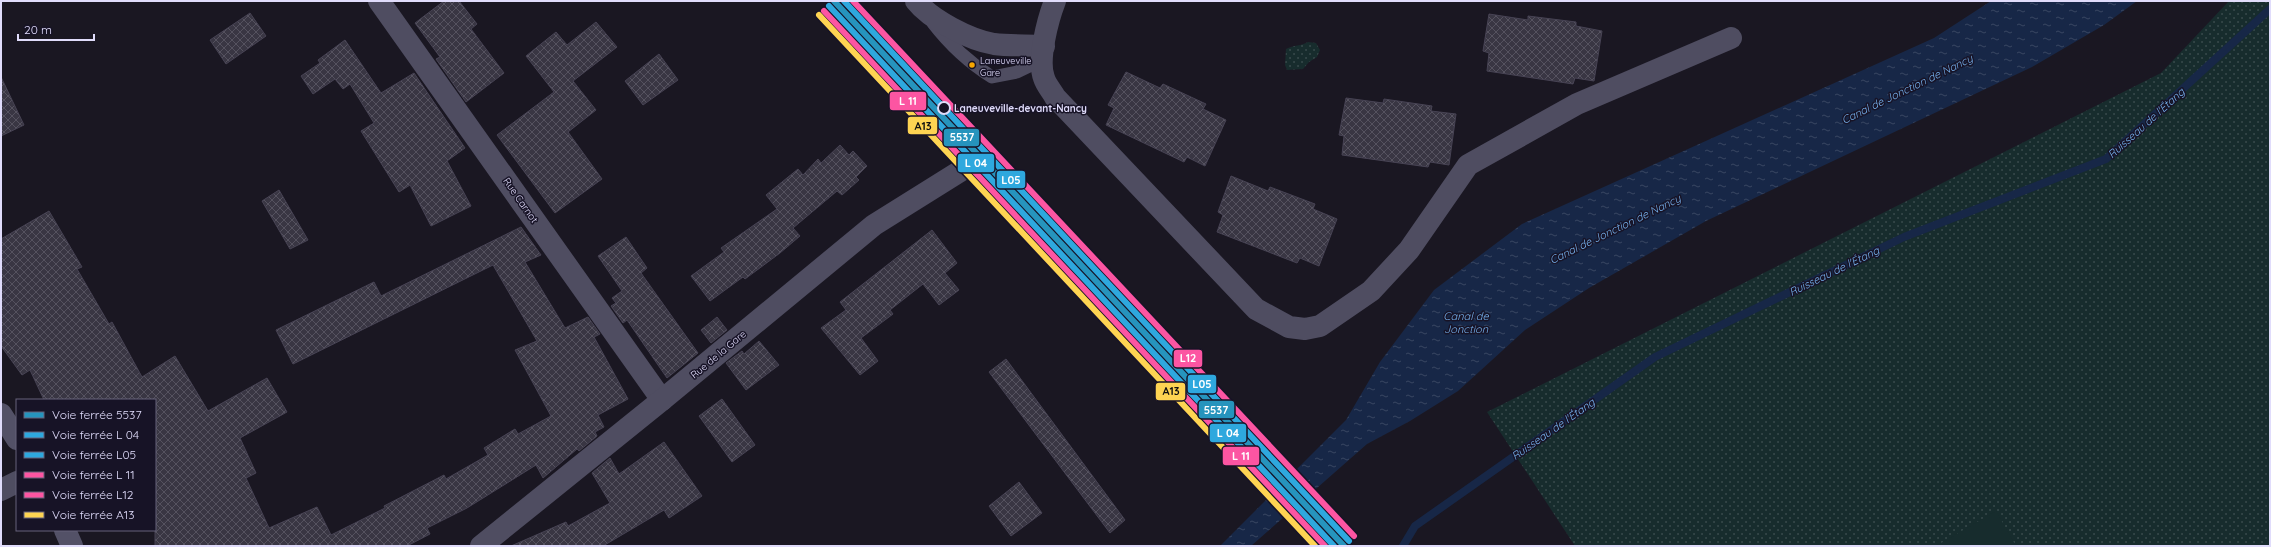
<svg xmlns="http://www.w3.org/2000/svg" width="2271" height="547" viewBox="0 0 2271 547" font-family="Quicksand,sans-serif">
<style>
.green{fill:url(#green-dots)}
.pitch{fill:#172c2d}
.water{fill:url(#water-ripples)}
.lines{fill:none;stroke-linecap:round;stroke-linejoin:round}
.stream{stroke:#172747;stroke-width:8}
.building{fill:url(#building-cross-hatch);stroke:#474354}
.lane{stroke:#4f4d61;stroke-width:13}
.street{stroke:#4f4d61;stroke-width:22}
.secondary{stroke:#535167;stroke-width:22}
.rail-1-casing{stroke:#171326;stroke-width:9}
.rail-2-casing{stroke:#171326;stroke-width:9}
.rail-3-casing{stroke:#171326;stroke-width:9}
.rail-4-casing{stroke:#171326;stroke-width:9}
.rail-5-casing{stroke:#171326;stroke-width:9}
.rail-6-casing{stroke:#171326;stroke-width:9}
.rail-1{stroke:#2694bd;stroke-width:6}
.rail-2{stroke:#2ea8de;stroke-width:6}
.rail-3{stroke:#2ea8de;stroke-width:6}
.rail-4{stroke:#fc55a2;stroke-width:6}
.rail-5{stroke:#fc55a2;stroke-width:6}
.rail-6{stroke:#fed452;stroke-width:6}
.bus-dot{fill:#f7a600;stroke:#171326;stroke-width:1.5}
.stop-dot{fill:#171326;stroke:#e0dcfb;stroke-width:2}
.labels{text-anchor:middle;stroke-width:3;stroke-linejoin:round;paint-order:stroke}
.bus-label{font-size:9px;fill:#e0dcfb;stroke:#171326;text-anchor:start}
.stop-label{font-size:10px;font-weight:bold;fill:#e0dcfb;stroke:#171326;text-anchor:start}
.street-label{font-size:10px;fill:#e0dcfb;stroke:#171326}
.water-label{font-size:11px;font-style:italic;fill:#76b2ef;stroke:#171326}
.line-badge{stroke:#171326;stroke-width:1.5}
.badge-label{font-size:11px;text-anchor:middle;font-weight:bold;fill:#fff}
.pale-badge-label{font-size:11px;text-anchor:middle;font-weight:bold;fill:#111}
</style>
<defs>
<pattern id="green-dots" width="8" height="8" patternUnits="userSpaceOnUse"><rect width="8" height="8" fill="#172c2d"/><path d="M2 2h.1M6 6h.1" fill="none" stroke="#384a4c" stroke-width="1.8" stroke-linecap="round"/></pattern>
<pattern id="water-ripples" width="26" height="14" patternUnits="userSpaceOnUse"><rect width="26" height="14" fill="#172747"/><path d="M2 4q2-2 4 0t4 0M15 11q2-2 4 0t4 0" fill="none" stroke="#384662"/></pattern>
<pattern id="building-cross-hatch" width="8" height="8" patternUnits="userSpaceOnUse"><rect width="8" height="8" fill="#393643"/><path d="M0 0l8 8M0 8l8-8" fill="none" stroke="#55525f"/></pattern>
</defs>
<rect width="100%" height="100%" fill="#1a1722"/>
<g class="green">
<path d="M2229 1H2270V546H1575L1487 412 2161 73Z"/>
<path d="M1308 42 1316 43 1320 50 1317 57 1309 62 1303 69 1287 70 1285 65 1286 49C1294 45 1301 46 1308 42Z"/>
</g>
<path class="pitch" d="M1996 511 2016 546H1936Z"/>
<path class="water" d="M1991 1H2137L2104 25 2032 67 1706 221 1589 288 1525 330 1458 391 1410 421 1367 444 1251 546H1220L1346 420 1380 362 1434 290 1522 224 1934 38Z"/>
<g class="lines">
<path class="stream" d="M1403 546 1415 526 1655 357 1904 237 2106 159 2270 9"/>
</g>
<g class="building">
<path d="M444 1H459L477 24 471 29 504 73 466 102 436 59 440 57 415 23Z"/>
<path d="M250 13 266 36 226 64 210 40Z"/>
<path d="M1489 14 1528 20V16L1576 22V26L1602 31 1594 81 1575 78 1573 84 1487 71 1489 53 1483 51Z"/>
<path d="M596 22 617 47 573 81 596 110 568 132 602 179 555 213 497 135 554 92 526 56 556 32 567 45Z"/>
<path d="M345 40 381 93 414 73 465 148 447 161 471 206 431 226 410 185 399 192 361 131 374 123 350 84 343 89 335 79 313 94 301 76 320 63 318 60Z"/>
<path d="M659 54 678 80 643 105 625 81Z"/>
<path d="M1126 72 1160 88 1163 84 1206 104 1203 109 1226 120 1205 166 1187 157 1184 162 1106 125 1114 108 1108 105Z"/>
<path d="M1 77 24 125 1 136Z"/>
<path d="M1346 98 1383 103 1384 99 1432 106 1431 111 1456 114 1449 165 1430 162 1428 167 1342 155 1344 136 1339 135Z"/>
<path d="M840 145 849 155 853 151 867 166 856 177 859 180 842 195 837 191 793 228 800 236 780 253 745 279 743 277 710 301 691 276 724 252 721 248 777 209 766 195 798 169 803 175 818 159 821 163Z"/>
<path d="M1231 176 1268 191 1270 187 1315 204 1313 209 1337 219 1319 266 1300 258 1297 263 1217 232 1223 215 1218 212Z"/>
<path d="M279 190 308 240 290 249 262 201Z"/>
<path d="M49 211 82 267 77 269 109 324 112 322 142 377 175 356 208 411 267 378 287 412 240 438 256 473 246 478 269 528 317 507 331 535 385 508 384 506 444 475 446 479 488 455 484 448 515 429 518 434 551 416 515 350 537 341 493 265 293 364 276 330 374 282 381 296 521 227 541 255 525 262 565 328 588 317 600 334 594 337 628 399 598 415 604 427 595 432 597 436 579 451 577 449 543 478 536 465 467 508 427 528 430 534 407 546H155V400H44L30 370 22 375 1 346V239Z"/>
<path d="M932 230 957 263 945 273 959 290 939 305 923 284 890 310 893 314 861 338 878 361 860 375 821 328 846 310 840 302Z"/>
<path d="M626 237 647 268 641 273 698 353 667 378 627 320 623 323 611 306 616 303 612 298 622 291 598 256Z"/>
<path d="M717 317 727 330 711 343 701 330Z"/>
<path d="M759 341 779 365 746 390 726 363 742 351 744 354Z"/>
<path d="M1006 359 1125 520 1110 533 989 372Z"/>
<path d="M722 399 755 445 732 462 699 416Z"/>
<path d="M664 442 702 496 669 518 664 510 603 546H511L566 522 568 526 610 503 592 473 610 458 619 474Z"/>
<path d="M1019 482 1042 513 1011 536 989 506Z"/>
</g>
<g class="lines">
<path class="lane" d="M933 23C950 45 968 62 992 77L1017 72 1042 60"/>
<g class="street">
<path d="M379 1 662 400"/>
<path d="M916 1C931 20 970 40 994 44 1010 46 1028 45 1044 46"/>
<path d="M1055 1C1048 19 1037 60 1044 78 1046 85 1052 91 1055 97L1256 309 1289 327 1305 329 1320 326 1371 291 1409 250 1468 165 1577 104 1731 38"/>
<path d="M1 490 17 482"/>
<path d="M481 546 662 400 874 225 962 170"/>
</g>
<g class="secondary">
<path d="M1 414 17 439"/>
<path d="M65 530 72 546"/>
</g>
<defs>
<path id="rail-1" d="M834 1 1344 546"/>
<path id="rail-2" d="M829 6 1334 546"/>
<path id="rail-3" d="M844 1 1349 541"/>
<path id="rail-4" d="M824 11 1325 546"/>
<path id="rail-5" d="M853 1 1354 536"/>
<path id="rail-6" d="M819 15 1315 546"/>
</defs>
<use href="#rail-1" class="rail-1-casing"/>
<use href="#rail-2" class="rail-2-casing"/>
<use href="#rail-3" class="rail-3-casing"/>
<use href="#rail-4" class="rail-4-casing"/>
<use href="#rail-5" class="rail-5-casing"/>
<use href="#rail-6" class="rail-6-casing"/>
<use href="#rail-1" class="rail-1"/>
<use href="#rail-2" class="rail-2"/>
<use href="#rail-3" class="rail-3"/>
<use href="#rail-4" class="rail-4"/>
<use href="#rail-5" class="rail-5"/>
<use href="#rail-6" class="rail-6"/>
</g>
<circle class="bus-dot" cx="972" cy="65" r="3.5"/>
<circle class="stop-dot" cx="944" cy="108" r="6"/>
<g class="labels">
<g class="bus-label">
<text x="980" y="64">Laneuveville<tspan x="980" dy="12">Gare</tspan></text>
</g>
<g class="stop-label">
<text x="954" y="112">Laneuveville-devant-Nancy</text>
</g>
<g class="street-label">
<text transform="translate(521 200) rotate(55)" y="4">Rue Carnot</text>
<text transform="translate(718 354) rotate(-40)" y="4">Rue de la Gare</text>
</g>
<g class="water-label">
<text transform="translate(1907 89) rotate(-26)" y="4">Canal de Jonction de Nancy</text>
<text transform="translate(2146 123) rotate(-42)" y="4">Ruisseau de l'Étang</text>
<text transform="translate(1615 229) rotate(-26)" y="4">Canal de Jonction de Nancy</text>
<text transform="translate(1834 271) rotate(-26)" y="4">Ruisseau de l'Étang</text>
<text x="1466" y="320">Canal de<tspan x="1466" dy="13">Jonction</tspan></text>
<text transform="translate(1553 429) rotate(-35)" y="4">Ruisseau de l'Étang</text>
</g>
</g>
<g class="line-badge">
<rect x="889" y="91" width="38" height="20" rx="4" fill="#fc55a2"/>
<rect x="907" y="116" width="31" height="19" rx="4" fill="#fed452"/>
<rect x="943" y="128" width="37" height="19" rx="4" fill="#2694bd"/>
<rect x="957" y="153" width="38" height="20" rx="4" fill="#2ea8de"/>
<rect x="996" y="170" width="30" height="19" rx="4" fill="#2ea8de"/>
<rect x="1173" y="349" width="30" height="19" rx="4" fill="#fc55a2"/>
<rect x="1187" y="374" width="30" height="20" rx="4" fill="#2ea8de"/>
<rect x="1155" y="382" width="31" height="19" rx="4" fill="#fed452"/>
<rect x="1198" y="400" width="37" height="19" rx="4" fill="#2694bd"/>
<rect x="1209" y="423" width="38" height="20" rx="4" fill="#2ea8de"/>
<rect x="1222" y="446" width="38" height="20" rx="4" fill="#fc55a2"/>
</g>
<g class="badge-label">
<text x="908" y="105">L 11</text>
<text x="962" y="141">5537</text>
<text x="976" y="167">L 04</text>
<text x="1011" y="184">L05</text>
<text x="1188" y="362">L12</text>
<text x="1202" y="388">L05</text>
<text x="1216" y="414">5537</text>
<text x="1228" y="437">L 04</text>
<text x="1241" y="460">L 11</text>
</g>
<g class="pale-badge-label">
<text x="923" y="130">A13</text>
<text x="1171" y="395">A13</text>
</g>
<rect width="2271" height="547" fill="none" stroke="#e0dcfb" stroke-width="4"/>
<rect x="16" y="399" width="140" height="132" fill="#171326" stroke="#67637b"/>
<rect x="24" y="412" width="20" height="6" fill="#2694bd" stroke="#67637b"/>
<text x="52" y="419" font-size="12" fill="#e0dcfb">Voie ferrée 5537</text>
<rect x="24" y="432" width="20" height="6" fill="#2ea8de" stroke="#67637b"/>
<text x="52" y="439" font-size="12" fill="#e0dcfb">Voie ferrée L 04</text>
<rect x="24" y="452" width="20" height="6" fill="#2ea8de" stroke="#67637b"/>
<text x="52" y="459" font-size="12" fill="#e0dcfb">Voie ferrée L05</text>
<rect x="24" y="472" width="20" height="6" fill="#fc55a2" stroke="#67637b"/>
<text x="52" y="479" font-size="12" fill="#e0dcfb">Voie ferrée L 11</text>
<rect x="24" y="492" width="20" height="6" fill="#fc55a2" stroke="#67637b"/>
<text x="52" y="499" font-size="12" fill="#e0dcfb">Voie ferrée L12</text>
<rect x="24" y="512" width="20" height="6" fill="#fed452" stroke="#67637b"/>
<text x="52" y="519" font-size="12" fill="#e0dcfb">Voie ferrée A13</text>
<path d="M18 34v6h76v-6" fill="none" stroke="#e0dcfb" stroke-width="2"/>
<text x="24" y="34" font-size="12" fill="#e0dcfb" stroke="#171326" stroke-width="3" paint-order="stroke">20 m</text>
</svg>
